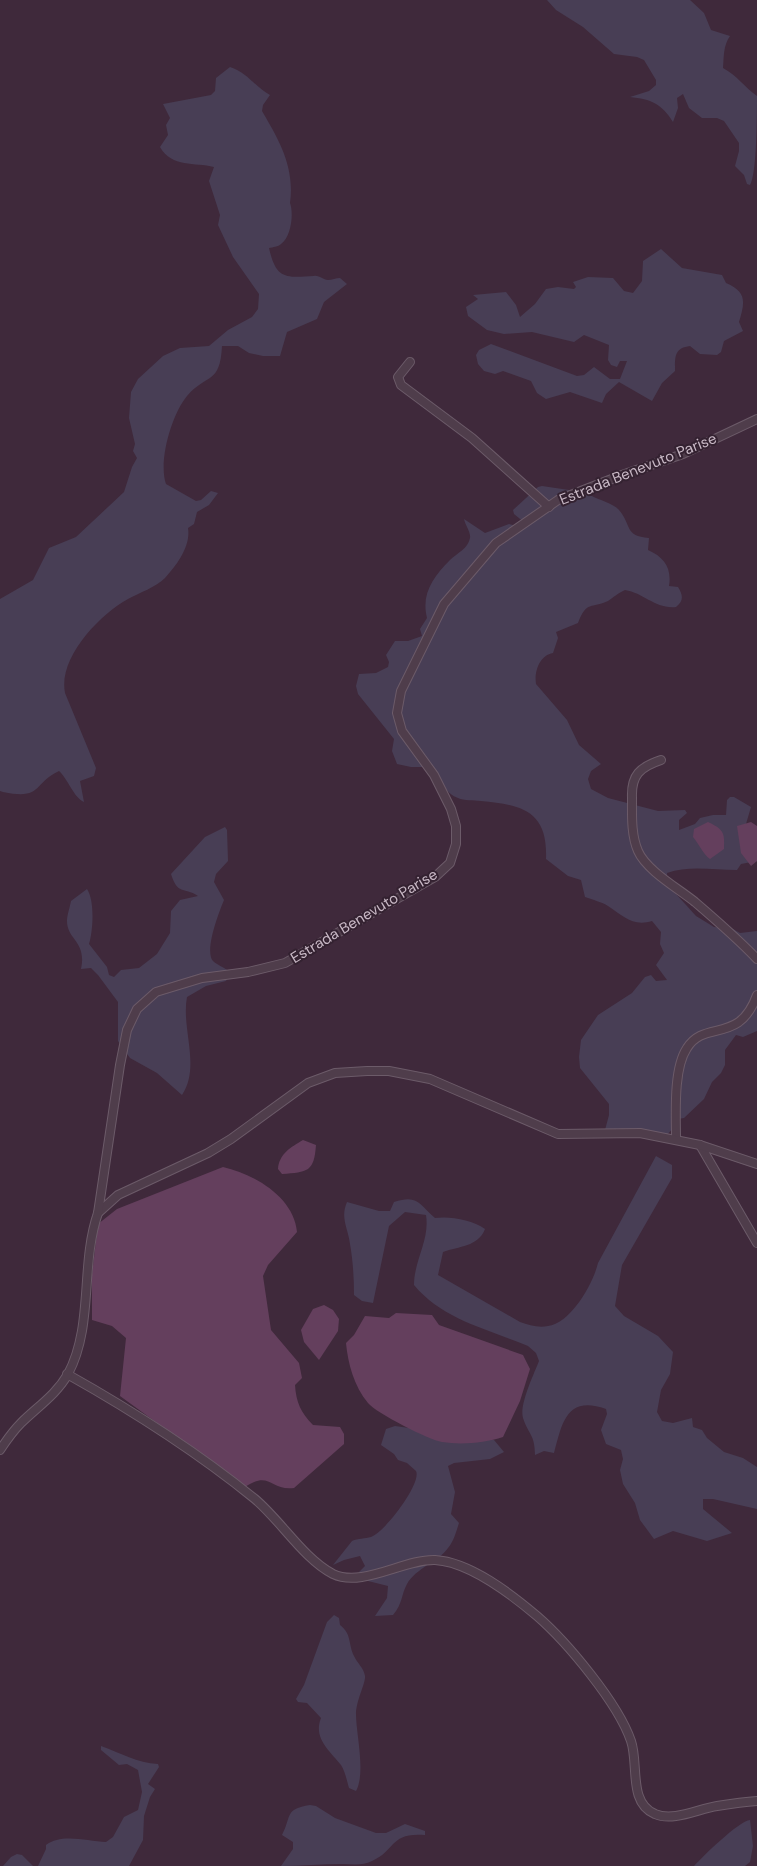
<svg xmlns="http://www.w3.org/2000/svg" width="757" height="1866" viewBox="0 0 757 1866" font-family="'DM Sans',sans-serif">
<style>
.green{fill:#483e55}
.water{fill:#643f5d}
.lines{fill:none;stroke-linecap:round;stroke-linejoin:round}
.minor-casing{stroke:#6c5b69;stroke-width:10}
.minor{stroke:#4f3d4b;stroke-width:8}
.labels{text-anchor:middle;stroke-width:4;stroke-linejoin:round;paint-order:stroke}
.street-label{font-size:15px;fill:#c9b9c6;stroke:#342231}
</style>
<rect width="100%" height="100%" fill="#3f293b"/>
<g class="green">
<path d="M547 0H690L704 13 711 30 730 36C723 46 724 57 723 68 738 76 744 87 757 96 757 114 757 174 750 185L747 184 744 175 735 166 739 151V143L724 121 717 118H702L689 108 683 94 677 98 678 108 673 122C662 104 651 99 630 97L649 91 656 85V80L644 60 637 57 614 54 583 27 556 10Z"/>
<path d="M230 67C247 72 255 87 270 95L263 105 262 111C279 140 295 167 290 203 294 214 291 237 281 244 278 247 273 247 269 248 276 279 285 278 314 276 319 275 323 280 328 280 332 280 336 278 340 278L347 284 324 302 317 319 287 332 280 356H263L249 353 238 346H222C220 385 207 373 187 396 172 414 158 461 166 484L196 501 201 500 211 491 218 493 209 505 197 512 194 524 188 528C191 546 177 565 165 578 156 587 139 593 128 599 99 615 58 658 65 693L96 768 94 776 80 781 84 802C74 798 68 779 59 771 32 784 43 800 3 792L0 791V599L33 580 49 548 76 537 124 492 132 467 137 458 133 451 135 444 129 418 131 392 138 379 163 356 180 348 209 346 228 330 252 317 258 309 259 294 233 257 218 225 220 215 209 181 214 167C195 162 172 168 160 147L168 135 166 125 170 118 163 104 211 95 215 91 216 78Z"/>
<path d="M661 249 682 268 722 275 726 283C747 292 745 302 739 322L743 331 724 341 721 352 717 355 700 354 690 346C674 348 675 357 675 371L662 383 652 401 619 382 606 394 602 403 570 392 546 399 537 393 531 381 503 371 495 374 484 371 478 364 476 355 479 350 491 344 577 376 584 375 594 367 610 379H620L627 361H620L617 367 611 365 608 360 609 345 584 335 574 342 532 332 504 334 487 330 468 316 466 307 478 299 473 295 506 292 516 305 520 317 535 304 546 289 558 287 574 289 576 287 573 282 588 277 613 278 624 291 633 293 642 281 643 261Z"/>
<path d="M542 486 569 490V492L557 502C570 506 582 490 594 487L590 495C598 500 613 503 619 510 632 525 624 536 649 538L648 550C664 557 672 568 669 586L678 587C683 595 684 601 676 607 655 609 644 593 625 590 618 593 614 597 608 601 591 609 587 600 578 623L556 632 558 638 553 653C540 655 534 671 536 684L567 720 579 745 601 764 591 771 588 779 591 789 608 798 658 811 685 810 687 813 679 820V830L695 824 700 818 713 815H726L727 800 730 797H734L751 807 746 824 757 861 741 864 737 870C713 870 689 865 667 873V884L696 916 714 927 733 929 740 933 757 931V1031L743 1037 736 1035 725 1050V1065L721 1073 712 1082 704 1099 684 1118 678 1119 674 1127 667 1135 605 1130 609 1115V1104L580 1068 579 1057 581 1040 598 1015 632 993 645 977 651 975 656 981 667 980 656 965 664 953 660 944 661 932 652 921C633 927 623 916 608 906 602 902 593 900 585 897L581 880 568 876 546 859C548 810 521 805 481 801 474 800 464 801 458 798 446 794 437 777 430 767H411L397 764 392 751 394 739 358 694 356 686 359 674 376 673 388 667 389 662 386 655 395 641H408L422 636 420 629 427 618C421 594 433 577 450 560 457 553 468 549 470 538 471 532 465 525 464 519L485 533 509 524 524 528 525 523 514 514 513 510 538 487Z"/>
<path d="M225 827 227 830 228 861 216 874 214 882 224 900C219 912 204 951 213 961 216 964 225 968 230 972L226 981 206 986 187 997C181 1029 201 1066 182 1095L157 1073 130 1058 118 1041V1002L98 975 91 968 81 969C87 941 67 940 67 921 67 915 70 907 71 901L87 889C95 901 93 931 89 944L107 967 109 975 114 977 121 970 139 968 157 954 170 933 171 911 180 900 198 896C183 886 178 896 171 874L205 837Z"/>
<path d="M656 1156 672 1165V1178L622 1265 615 1306 624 1316 658 1336 673 1352 670 1374 661 1390 657 1412 662 1421 673 1423 692 1418 693 1427 702 1430 707 1438 724 1452 743 1458 757 1467V1509L713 1499H703V1509L732 1533 707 1541 673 1531 654 1539 640 1520 635 1503 623 1484 620 1470 623 1459 621 1450 606 1444 601 1430 607 1414 606 1409C566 1395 562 1424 554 1453L544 1451 535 1455C535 1434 528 1434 523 1418 519 1405 534 1374 539 1361L536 1353 528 1346C488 1329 443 1320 414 1285 414 1260 430 1240 426 1215L405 1212 389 1226 373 1303 362 1301 354 1295C354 1278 353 1261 350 1244 348 1228 340 1218 347 1202L379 1211H390L394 1202C418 1194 419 1204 435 1218 451 1216 472 1220 485 1229 478 1247 459 1246 443 1252L438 1275 520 1322C529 1325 538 1328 548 1326 571 1323 593 1284 598 1263Z"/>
<path d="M395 1426 494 1440 504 1452 490 1459 454 1463 448 1466 455 1492 451 1514 459 1523C456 1532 454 1541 448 1548 438 1562 416 1568 407 1584 401 1595 403 1603 393 1615L375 1616 387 1598 388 1586 364 1580 359 1572 365 1566 360 1556 344 1560 333 1565 352 1541C358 1538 365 1539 371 1537 385 1532 422 1483 416 1471L407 1463 398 1460 394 1454 381 1445 386 1429Z"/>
<path d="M334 1615 339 1618 340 1625C352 1634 348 1644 354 1656 357 1663 364 1668 365 1676 366 1682 356 1701 356 1714 356 1734 366 1773 356 1791L349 1788C347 1781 345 1771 341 1765 329 1750 313 1738 321 1718L307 1703 298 1702 296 1699 304 1685 327 1622Z"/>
<path d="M101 1746C121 1753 137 1763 158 1764L159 1767 148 1784 155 1789 150 1797 144 1816 143 1840 129 1866H38L46 1849V1845C61 1833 87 1841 106 1842L113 1837 124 1817 138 1810 142 1792 138 1770 127 1764 119 1765 101 1750Z"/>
<path d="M310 1805 316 1806 335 1818 376 1833H386L405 1824 425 1831V1835C390 1832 396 1850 372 1861 362 1866 353 1864 342 1864 322 1864 301 1866 281 1866L293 1849V1842L282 1835C292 1816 284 1809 310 1805Z"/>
<path d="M750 1820 753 1846 750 1862 745 1866H694C703 1856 739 1821 750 1820Z"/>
<path d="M17 1854 22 1855 33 1866H3L11 1857Z"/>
</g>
<g class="water">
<path d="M708 822C723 829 725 832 724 849L710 859C703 854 699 844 693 837L694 829Z"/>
<path d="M751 822 757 826V861L751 866 741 853 737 826Z"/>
<path d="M303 1140 316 1145C314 1172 308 1172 282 1174L278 1169C279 1154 291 1147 303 1140Z"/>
<path d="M223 1167C254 1174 294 1197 297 1232L268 1265 263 1276 271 1330 299 1363 302 1378 295 1385C296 1402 301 1413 313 1425L340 1427 344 1434V1444L294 1488C270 1491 270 1470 245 1487L120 1396 126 1338 112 1326 92 1320V1275L98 1224 117 1209Z"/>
<path d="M324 1305 333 1310 339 1319 338 1331 319 1360 304 1342 301 1330 313 1309Z"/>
<path d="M396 1313 432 1315 439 1325 523 1355 530 1369 520 1401 503 1437C485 1443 461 1445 442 1442 429 1440 376 1413 368 1403 354 1386 348 1364 346 1343L354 1335 365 1316 389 1318Z"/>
</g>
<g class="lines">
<defs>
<g id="minor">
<path d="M410 362 398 377 401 385 472 438 549 507"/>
<path d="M661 760C640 767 631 775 632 798 632 815 631 835 638 851 646 870 679 889 695 902 716 920 738 939 757 959"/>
<path d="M676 1139C676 1114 673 1069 687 1048 705 1019 739 1045 757 995"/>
<path d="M700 1145 757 1243"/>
<path d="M98 1213 118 1195 208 1153 231 1139 308 1083 335 1073 367 1071H389L430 1079 558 1134 640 1133 700 1145 757 1164"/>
<path d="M67 1374C133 1411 197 1452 255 1499 281 1521 304 1559 333 1574 362 1588 404 1559 435 1560 470 1562 511 1594 537 1616 567 1642 618 1703 631 1741 639 1764 628 1803 655 1814 673 1822 698 1809 717 1806 730 1804 744 1802 757 1801"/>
<path d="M0 1450C6 1441 13 1431 21 1423 37 1407 56 1395 68 1374 94 1325 80 1265 98 1213L120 1065 127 1030 137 1009 156 992 202 978 248 972 285 963 435 877 450 863 456 844V826L451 809 434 775 402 731 397 713 401 691 444 604 496 543 558 500 622 475 683 454 757 419"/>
</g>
</defs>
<use href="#minor" class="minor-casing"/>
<use href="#minor" class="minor"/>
</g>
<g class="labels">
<g class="street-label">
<text transform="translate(638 469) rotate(-22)" y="5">Estrada Benevuto Parise</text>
<text transform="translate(364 916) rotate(-31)" y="5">Estrada Benevuto Parise</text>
</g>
</g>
</svg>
